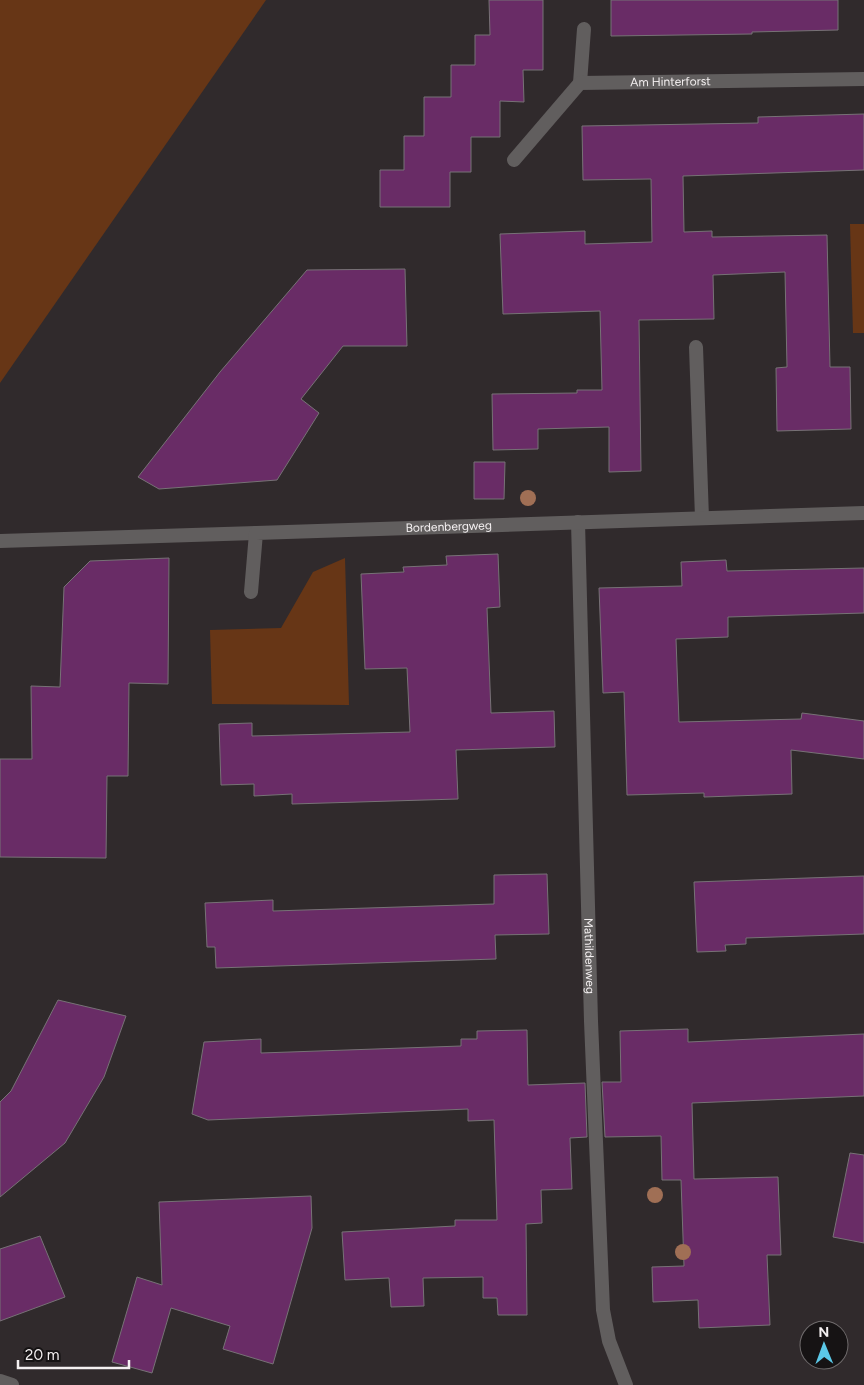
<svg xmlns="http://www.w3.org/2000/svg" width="864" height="1385" viewBox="0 0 864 1385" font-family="Figtree,sans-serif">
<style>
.green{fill:#673616}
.building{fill:#692c66;stroke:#777276}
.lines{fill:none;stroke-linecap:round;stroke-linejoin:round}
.service{stroke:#615e5e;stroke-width:14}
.minor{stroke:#615e5e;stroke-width:14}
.tree{fill:#a06f55}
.labels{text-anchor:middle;stroke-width:4;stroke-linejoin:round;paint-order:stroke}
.street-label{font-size:12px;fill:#f4f0f1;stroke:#161314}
</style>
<rect width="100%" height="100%" fill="#302a2c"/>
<g class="green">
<path d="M0 0H266L0 383Z"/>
<path d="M850 224H864V333H853Z"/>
<path d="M345 558 349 705 212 704 210 630 281 628 313 572Z"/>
</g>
<g class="building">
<path d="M489 0H543V70H523L524 102 500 101V137H471V172H450V207H380V170H404V136H424V97H451V65H475V35H490Z"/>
<path d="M611 0H838V30L752 32V34L611 36Z"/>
<path d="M864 114V170L683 176 684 232 712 231V237L827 235 830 367H850L851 429 777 431 776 368 787 367 785 272 713 275 714 319 639 320 641 471 609 472V427L538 429V449L493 450 492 394 577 393V390H602L600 311 503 314 500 234 585 231V244L652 242 651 179 583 180 582 126 758 123V117Z"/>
<path d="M405 269 407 346H343L301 399 319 413 277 480 159 489 138 477 220 372 307 270Z"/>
<path d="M474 462H505L504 499H474Z"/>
<path d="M498 554 500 607 487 608 491 713 554 711 555 747 456 750 458 799 292 804V794L254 796V784L221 785 219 724 252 723V736L410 732 407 668 365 669 361 574 404 572 403 567 447 565 446 556Z"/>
<path d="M169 558 168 684 129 683 128 776H107L106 858 0 857V759H32L31 686 60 687 64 587 90 561Z"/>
<path d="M726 560 727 571 864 568V613L728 617V637L676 639 679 722 801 719 802 713 864 721V759L791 750 792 794 704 797V793L627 795 624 692 603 693 599 588 682 586 681 562Z"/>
<path d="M547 874 549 934 495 935 496 959 216 968 215 947H207L205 903 273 900V911L494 904V875Z"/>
<path d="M864 876V934L746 938V944L725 945 726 951 697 952 694 882Z"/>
<path d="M58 1000 126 1016 104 1077 65 1143 0 1197V1102L11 1091Z"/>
<path d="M688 1029V1042L864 1034V1096L692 1103 694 1179 778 1177 781 1255H767L770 1325 699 1328 698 1300 653 1302 652 1267 684 1266 681 1180H662L661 1136 605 1137 602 1082H621L620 1031Z"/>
<path d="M527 1030 528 1085 585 1083 587 1137 570 1138 572 1189 541 1190 542 1223 526 1224 527 1315H498L497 1298H483V1277L423 1278 424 1306 391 1307 389 1278 345 1280 342 1232 455 1226V1220H497L494 1120 468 1121V1109L208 1120 192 1114 204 1042 261 1039V1053L461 1046V1039H477V1031Z"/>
<path d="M850 1153 864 1155V1243L833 1237Z"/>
<path d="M311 1196 312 1228 273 1364 223 1349 230 1326 171 1308 152 1373 112 1362 137 1277 162 1285 159 1202Z"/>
<path d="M40 1236 65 1297 0 1321V1249Z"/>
</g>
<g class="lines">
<g class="service">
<path d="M580 83 584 29"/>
<path d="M696 347 702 518"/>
<path d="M0 541 256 533"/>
</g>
<g class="minor">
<path id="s1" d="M514 160 580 83 864 79"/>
<path id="s2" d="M578 522 591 1021 603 1310 609 1341 626 1385"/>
<path id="s3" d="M251 592 256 533 864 513"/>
<path d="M0 1381 12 1385"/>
</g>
</g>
<g class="tree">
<circle cx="528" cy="498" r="8"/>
<circle cx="655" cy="1195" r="8"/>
<circle cx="683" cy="1252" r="8"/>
</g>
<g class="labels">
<g class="street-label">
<text dy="4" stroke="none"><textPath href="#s1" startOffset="192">Am Hinterforst</textPath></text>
<text dy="4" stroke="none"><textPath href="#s3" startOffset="252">Bordenbergweg</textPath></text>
<text dy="4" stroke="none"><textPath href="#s2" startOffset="434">Mathildenweg</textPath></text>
</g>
</g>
<g transform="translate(824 1345) rotate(359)"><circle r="24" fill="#161314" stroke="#6f6b6c"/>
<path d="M0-4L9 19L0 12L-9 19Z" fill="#5bc8e7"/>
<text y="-8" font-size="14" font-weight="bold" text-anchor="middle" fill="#f4f0f1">N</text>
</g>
<path d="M18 1360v8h111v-8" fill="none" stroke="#f4f0f1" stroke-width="2.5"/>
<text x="25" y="1360" font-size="15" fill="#f4f0f1" stroke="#161314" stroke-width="4" paint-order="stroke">20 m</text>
</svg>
